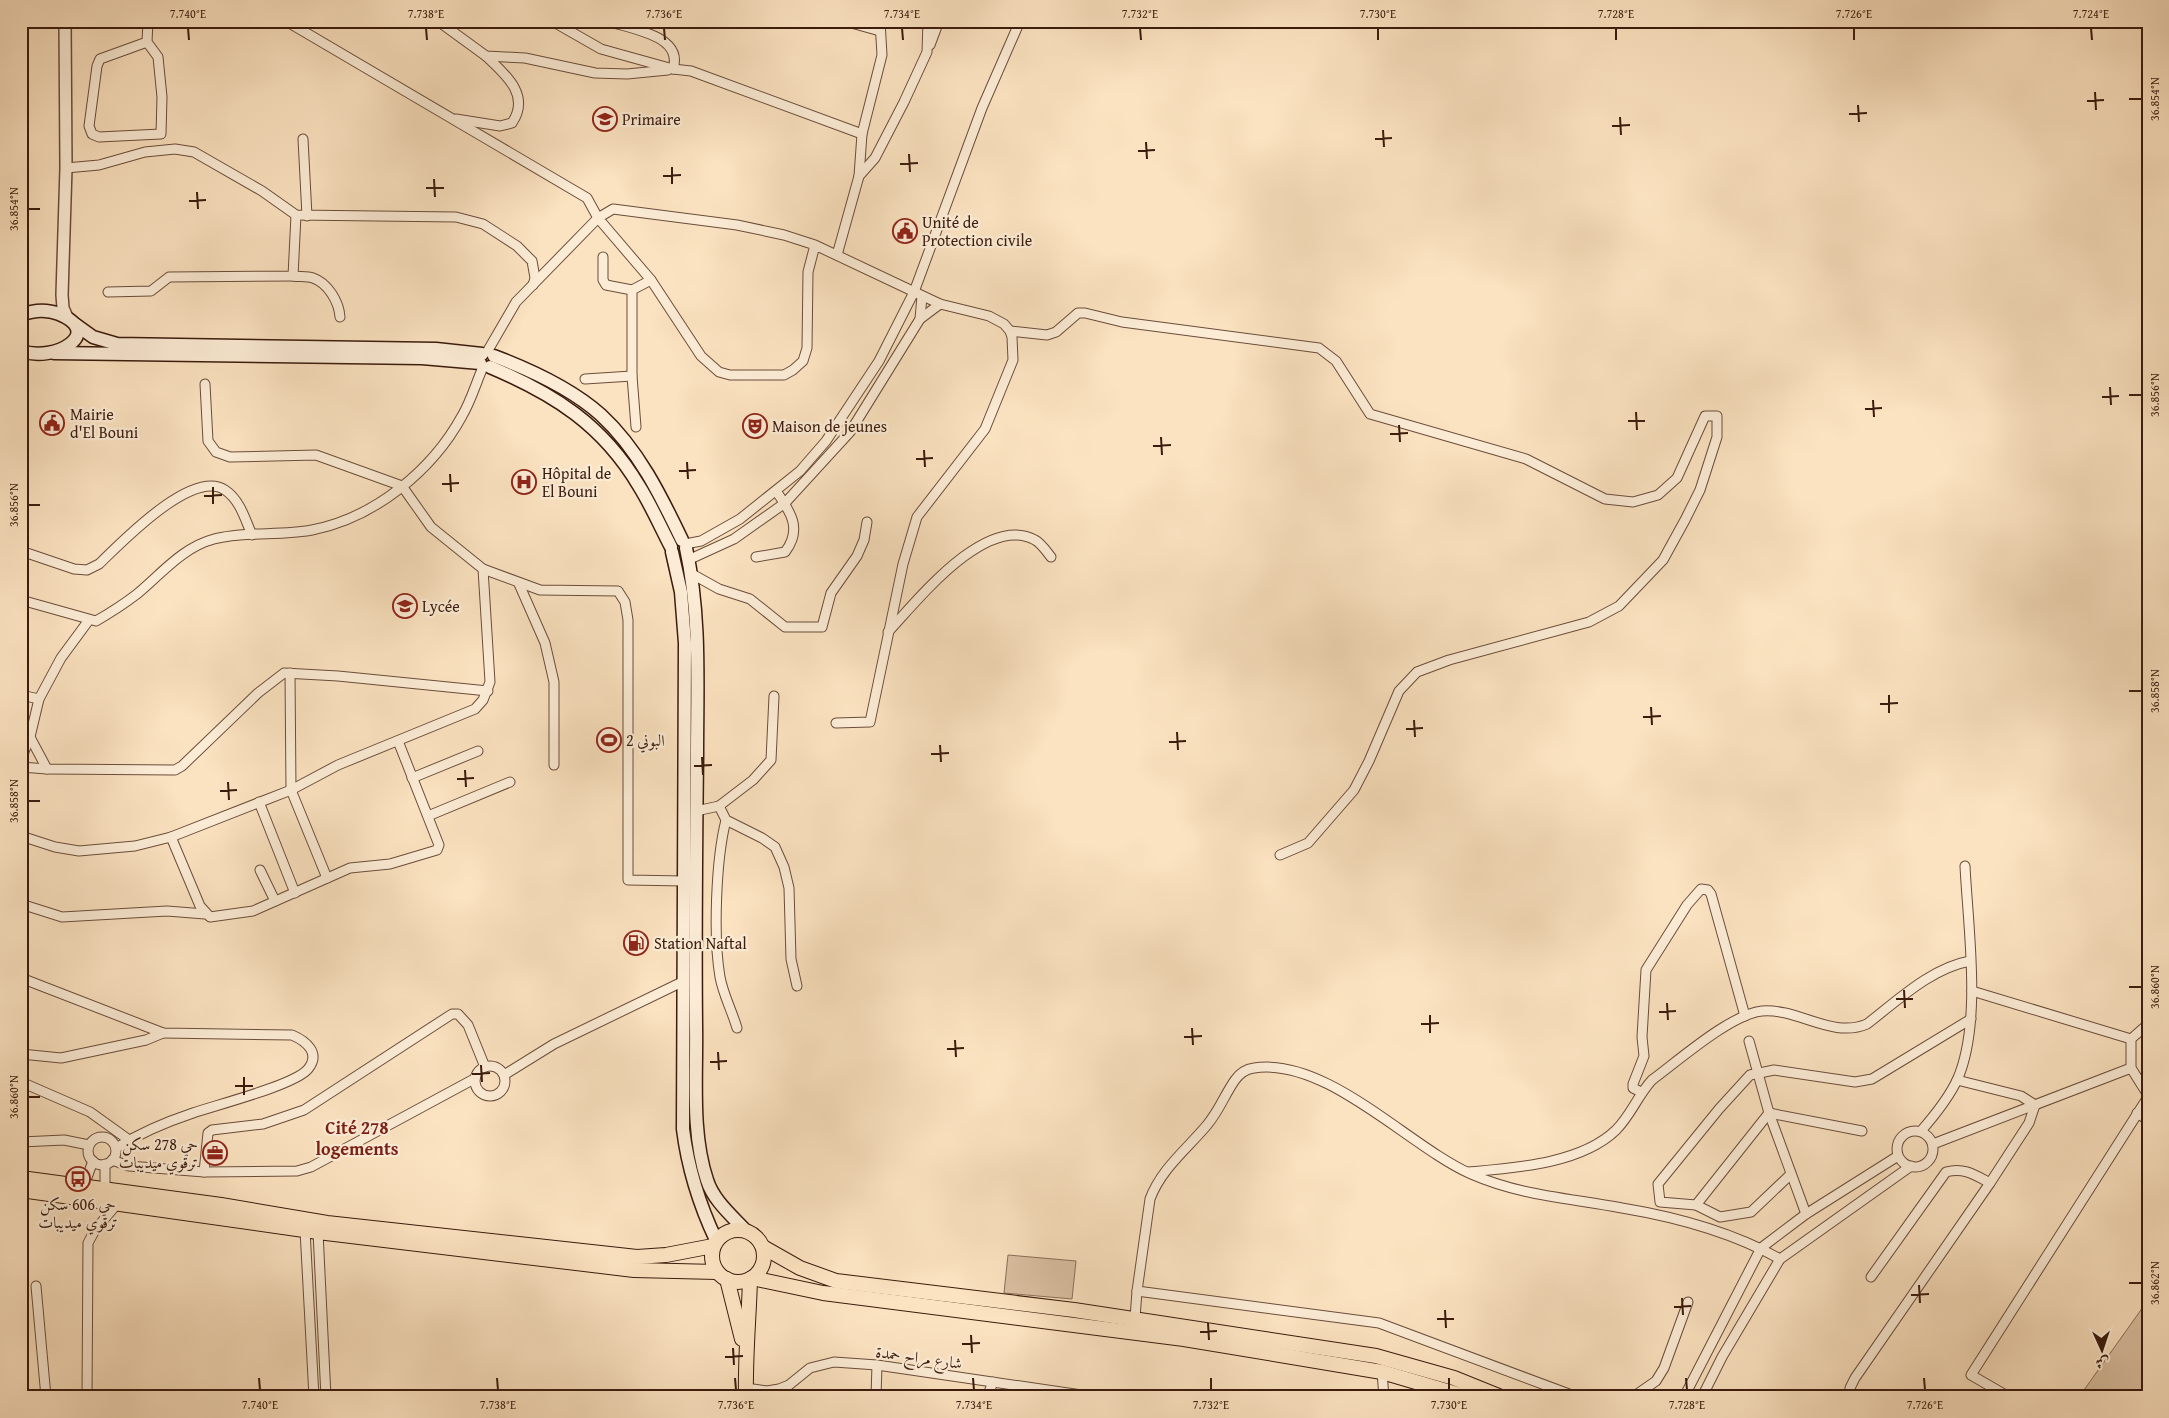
<svg xmlns="http://www.w3.org/2000/svg" width="2169" height="1418" viewBox="0 0 2169 1418" font-family="'Gentium Book Plus',Amiri,serif">
<style>
.green{fill:#dac0a2;stroke:#8a6e58}
.lines{fill:none;stroke-linecap:round;stroke-linejoin:round}
.minor-casing{stroke:#6b4d3a;stroke-width:11}
.tertiary-casing{stroke:#6b4d3a;stroke-width:14}
.secondary-casing{stroke:#3b1b0d;stroke-width:15}
.primary-casing{stroke:#3b1b0d;stroke-width:16}
.minor{stroke:#fcecd6;stroke-width:9}
.tertiary{stroke:#fcecd6;stroke-width:11}
.secondary{stroke:#fcecd6;stroke-width:12}
.primary{stroke:#fbe2c0;stroke-width:14}
.ticks{fill:none;stroke:#3b1b0d;stroke-width:2}
.labels{text-anchor:middle;stroke-width:4.5;stroke-linejoin:round;paint-order:stroke}
.poi-label{font-size:16px;fill:#3b1b0d;stroke:#fcecd6;text-anchor:start}
.street-label{font-size:16px;fill:#3b1b0d;stroke:#fcecd6}
.neighbourhood-label{font-size:18px;font-weight:bold;fill:#7a1f14;stroke:#fcecd6}
.neatline{fill:none;stroke:#3b1b0d;stroke-width:2}
.ticks-label{font-size:12px;text-anchor:middle;fill:#3b1b0d}
</style>
<rect width="100%" height="100%" fill="#fbe2c0"/>
<filter id="stains"><feTurbulence type="fractalNoise" baseFrequency=".004" numOctaves="4"/><feColorMatrix values="0 0 0 0 .2 0 0 0 0 .09 0 0 0 0 .02 0 0 0 .5 -.17"/></filter>
<radialGradient id="worn" r=".72"><stop offset=".6" stop-color="#630" stop-opacity="0"/><stop offset="1" stop-color="#630" stop-opacity=".3"/></radialGradient>
<g class="green">
<path d="M1008 1255 1076 1261 1072 1299 1004 1293Z"/>
<path d="M2148 1300V1397H2079Z"/>
</g>
<g class="lines">
<defs>
<g id="minor">
<path d="M286 21 587 198 598 218 516 302 487 352"/>
<path d="M438 21 486 56 525 58 595 73 627 74 668 70"/>
<path d="M552 21 601 49 673 69 691 71 862 134 882 55 880 21"/>
<path d="M608 21C630 29 684 35 673 69"/>
<path d="M844 21 880 31"/>
<path d="M147 42 100 59 97 66 89 126 92 134 99 137 161 134 162 97 158 57 147 42 148 21"/>
<path d="M930 45 939 21"/>
<path d="M456 119 500 126 512 123C531 95 505 74 486 56"/>
<path d="M303 139 307 216"/>
<path d="M66 168 99 165 145 152 175 149 194 152 262 191 296 215 456 217 483 224 517 246 532 261 535 278 533 285"/>
<path d="M859 176 862 134"/>
<path d="M815 245 808 272 807 348 803 361 793 370 784 375H730L719 372 701 356 651 280 598 218 613 209 737 225 784 235 815 245 940 304 989 316 1004 324 1010 331 1012 337 1013 360 985 429 917 517 903 564 870 722 836 723"/>
<path d="M837 255 859 176 875 158 904 102 927 52 928 21"/>
<path d="M603 257V280L606 285 632 290"/>
<path d="M293 276C299 277 307 276 313 278 328 283 339 302 340 317"/>
<path d="M108 292 151 291 169 277 293 276 296 215"/>
<path d="M920 319 940 304"/>
<path d="M1010 331 1047 335 1056 332 1078 313H1085L1122 322 1319 348 1336 361 1370 414 1526 459 1605 499 1633 502 1658 495 1677 478 1705 416H1717V437L1700 490 1685 520 1663 560 1619 606 1589 622 1449 660 1417 672 1399 691 1369 761 1354 790 1308 843 1280 855"/>
<path d="M585 379 632 376"/>
<path d="M636 427 632 376V290L651 280"/>
<path d="M685 544 701 541 740 519 800 471 826 441 879 361 914 292 982 108 1020 21"/>
<path d="M21 551 74 569 87 570 99 564C120 544 192 468 225 490 240 500 245 519 252 535"/>
<path d="M756 557 785 552C803 529 790 511 776 491"/>
<path d="M688 560 734 539 785 503 850 432 920 319 922 296"/>
<path d="M483 569 540 590 618 591 625 602 628 620V880L684 881"/>
<path d="M692 574 719 589 750 599 785 627H822L831 593 857 556 864 540 867 522"/>
<path d="M519 584 545 643 554 682V765"/>
<path d="M21 600 96 621C110 613 124 604 137 594 161 574 183 547 214 539 244 531 281 536 312 530 374 518 432 471 462 416 471 401 476 383 483 367"/>
<path d="M888 632C917 601 986 513 1035 540 1041 543 1047 552 1051 557"/>
<path d="M290 673 291 790 327 878"/>
<path d="M21 695 39 699"/>
<path d="M21 759 30 737"/>
<path d="M21 767 47 769 175 770 182 766 258 693 284 673 338 676 488 691"/>
<path d="M47 769 30 737 39 699 61 658 89 620"/>
<path d="M412 778 478 751"/>
<path d="M259 802 295 893"/>
<path d="M719 806 726 820 762 838 775 847 784 867 789 888 791 959 797 986"/>
<path d="M696 811 719 806 753 780 771 760 774 696"/>
<path d="M428 816 510 782"/>
<path d="M726 820C716 859 713 936 720 977 723 994 732 1011 737 1028"/>
<path d="M21 836 55 847 79 851 135 846 171 837 291 790 338 765 475 709 483 700 490 682 483 569 431 527 402 486 316 455 230 457 216 452 208 441 205 384"/>
<path d="M171 837 200 906 210 917 253 911 350 868 390 864 437 850 439 845 398 741"/>
<path d="M260 870 275 901"/>
<path d="M21 904 62 917 167 911 205 914"/>
<path d="M21 978 163 1033 292 1035C306 1041 321 1053 308 1069 295 1085 216 1105 193 1113 166 1122 140 1133 116 1148"/>
<path d="M1972 991 2131 1039"/>
<path d="M2148 1024 2131 1039V1068L2148 1095"/>
<path d="M1749 1041 1769 1113 1806 1214"/>
<path d="M21 1054 61 1058 146 1040 163 1033"/>
<circle cx="490" cy="1081" r="15"/>
<path d="M504 1075 554 1044 682 982"/>
<path d="M21 1082 90 1112 129 1140"/>
<path d="M1641 1092 1633 1088V1084L1644 1056 1642 1037 1646 970 1687 905 1701 889 1708 890 1711 894 1745 1016"/>
<path d="M2137 1113 2148 1120"/>
<circle cx="1915" cy="1149" r="18"/>
<path d="M1921 1131C1935 1115 1949 1098 1958 1078 1982 1021 1968 928 1965 866"/>
<circle cx="102" cy="1151" r="14"/>
<path d="M21 1142 64 1140 89 1145"/>
<path d="M1933 1144 2131 1068"/>
<path d="M112 1160 129 1166 204 1172 297 1171 311 1167 474 1079"/>
<path d="M204 1172 208 1133 212 1130 263 1124 304 1110 452 1014H458L468 1025 485 1067"/>
<path d="M1468 1172C1514 1168 1581 1164 1616 1130 1631 1115 1638 1095 1652 1080 1678 1061 1731 1014 1762 1011 1798 1008 1832 1039 1867 1024 1897 1001 1931 968 1970 961"/>
<path d="M1791 1174 1751 1212 1720 1217 1696 1205 1660 1202 1658 1184 1719 1109 1750 1075 1774 1070 1855 1082 1872 1079 1971 1019"/>
<path d="M81 1186 86 1180 93 1161"/>
<path d="M105 1189V1164"/>
<path d="M1696 1205 1769 1113 1862 1131"/>
<path d="M305 1230 314 1397"/>
<path d="M318 1232 326 1397"/>
<path d="M1871 1277 1946 1172C1964 1167 1975 1175 1990 1183"/>
<path d="M36 1286 46 1397"/>
<path d="M1135 1318 1137 1291"/>
<path d="M1382 1372 1384 1397"/>
<path d="M746 1388 767 1391 779 1389 789 1385 810 1368 834 1362 877 1365 1095 1397"/>
<path d="M87 1397 88 1243 95 1230 117 1204"/>
<path d="M876 1397 877 1365"/>
<path d="M987 1397 993 1382"/>
<path d="M1577 1397 1379 1323 1137 1291 1150 1199C1161 1169 1187 1149 1207 1125 1219 1111 1225 1094 1235 1080 1240 1073 1246 1069 1254 1068 1327 1057 1408 1146 1471 1174 1521 1196 1570 1198 1622 1208 1676 1217 1732 1232 1780 1259"/>
<path d="M1633 1397 1656 1381 1664 1368 1688 1302"/>
<path d="M1684 1397 1761 1248 1806 1214 1898 1156"/>
<path d="M1702 1397 1722 1357 1780 1259 1911 1166"/>
<path d="M1851 1397 1850 1388 1855 1378 1990 1183 2029 1123 2035 1105 2021 1096 1957 1080"/>
<path d="M2009 1397 1971 1375 2148 1097"/>
</g>
<path id="tertiary" d="M65 21 66 168 62 295 63 308 67 317"/>
<g id="secondary">
<path d="M21 315C34 310 46 309 59 314 105 333 55 363 21 351"/>
<path d="M75 324 93 337 117 344 436 349 482 354"/>
<path d="M54 353 422 358 480 363"/>
<path d="M494 356C531 370 571 388 601 415 638 449 661 496 682 540"/>
<path d="M490 367C554 394 603 425 639 486 651 505 660 526 671 547"/>
<path d="M686 548C701 616 697 686 697 755 696 845 695 936 696 1026 697 1077 691 1132 707 1180 713 1200 732 1216 746 1231"/>
<path d="M672 552 681 592 685 643 683 1129C688 1169 699 1204 716 1240"/>
</g>
<g id="primary">
<path d="M21 1178 221 1205 327 1223 637 1257 666 1255 713 1246"/>
<path d="M21 1190 318 1232 634 1270 717 1272"/>
<circle cx="738" cy="1256" r="26"/>
<path d="M763 1247 800 1268 836 1281 1074 1310 1376 1356 1454 1378 1501 1397"/>
<path d="M752 1278 823 1293 1184 1339 1382 1372 1467 1397"/>
<path d="M727 1279 742 1339"/>
<path d="M746 1397C745 1357 749 1318 750 1279"/>
</g>
</defs>
<use href="#minor" class="minor-casing"/>
<use href="#tertiary" class="tertiary-casing"/>
<use href="#secondary" class="secondary-casing"/>
<use href="#primary" class="primary-casing"/>
<use href="#minor" class="minor"/>
<use href="#tertiary" class="tertiary"/>
<use href="#secondary" class="secondary"/>
<use href="#primary" class="primary"/>
</g>
<path class="ticks" d="M188 28 189 40M426 28 427 40M664 28 665 40M902 28 903 40M1140 28 1141 40M1378 28V40M1616 28V40M1854 28V40M2091 28 2092 40M2095 92 2096 110M2129 99H2142M2087 101 2104 100M1858 105 1859 122M1849 114 1867 113M1620 117 1621 135M1612 126 1630 125M1383 130 1384 147M1375 139 1392 138M1146 142 1147 159M1138 151 1155 150M909 154 910 172M900 164 918 163M672 167V184M663 176 681 175M434 179 435 197M426 188H444M197 192 198 209M189 201 206 200M28 209H40M2110 387 2111 405M2129 395H2142M2102 397 2119 396M1873 400 1874 417M1865 409 1882 408M1636 412 1637 430M1628 421H1645M1399 425 1400 442M1390 434 1408 433M1161 437 1162 455M1153 446 1171 445M924 450 925 467M916 459 933 458M687 462 688 479M679 471 696 470M450 474 451 492M442 484 459 483M213 487V504M204 496 222 495M28 505H40M2129 691H2142M1889 695V713M1880 704 1898 703M1651 707 1652 725M1643 717 1661 716M1414 720 1415 737M1406 729 1423 728M1177 732 1178 750M1169 742 1186 741M940 745 941 762M931 754 949 753M702 757 703 775M694 766 712 765M465 770 466 787M457 779 474 778M228 782 229 800M220 791 237 790M28 801H40M2129 987H2142M1904 990 1905 1008M1896 999H1913M1667 1003 1668 1020M1659 1012 1676 1011M1430 1015V1033M1421 1024 1439 1023M1192 1028 1193 1045M1184 1037 1202 1036M955 1040 956 1057M947 1049 964 1048M718 1052 719 1070M710 1062 727 1061M481 1065 482 1082M472 1074 490 1073M244 1077V1095M235 1086H253M28 1097H40M2129 1283H2142M1919 1285 1920 1303M1911 1295 1929 1294M1682 1298 1683 1315M1674 1307 1691 1306M1445 1310 1446 1328M1437 1319H1454M1208 1323 1209 1340M1200 1332 1217 1331M971 1335 972 1353M962 1344 980 1343M733 1348 734 1365M725 1357 743 1356M259 1378 260 1390M497 1378 498 1390M735 1378 736 1390M973 1378 974 1390M1211 1378V1390M1449 1378V1390M1686 1378 1687 1390M1924 1378 1925 1390"/>
<defs>
<symbol id="school-ring" viewBox="-11 -11 22 22"><circle r="9.5" fill="#fcecd6" stroke="#8f2418" stroke-width="1.5"/><path d="M0-5L7-2L0 1L-7-2ZM-4 1L0 2.5L4 1V4Q0 6-4 4Z" fill="#8f2418"/></symbol>
<symbol id="civic-ring" viewBox="-11 -11 22 22"><circle r="9.5" fill="#fcecd6" stroke="#8f2418" stroke-width="1.5"/><path d="M-.6-6.5H3V-4.5H.6V-3L4-1V1h2V6H-6V1h2V-1L-.6-3ZM-1.2 2.5V6h2.4V2.5Z" fill="#8f2418"/></symbol>
<symbol id="theatre-ring" viewBox="-11 -11 22 22"><circle r="9.5" fill="#fcecd6" stroke="#8f2418" stroke-width="1.5"/><path d="M-5-5.5Q0-4 5-5.5V0Q5 5 0 6Q-5 5-5 0ZM-3.3-2.5H-1v1.5H-3.3ZM1-2.5H3.3v1.5H1ZM-2.8 1Q0 5.5 2.8 1Z" fill="#8f2418"/></symbol>
<symbol id="hospital-ring" viewBox="-11 -11 22 22"><circle r="9.5" fill="#fcecd6" stroke="#8f2418" stroke-width="1.5"/><path d="M-5-5h3v3.5h4V-5h3V5h-3V1.5h-4V5h-3Z" fill="#8f2418"/></symbol>
<symbol id="stadium-ring" viewBox="-11 -11 22 22"><circle r="9.5" fill="#fcecd6" stroke="#8f2418" stroke-width="1.5"/><path d="M0-5a6.5 5 0 1 0 0 10a6.5 5 0 1 0 0-10ZM-3.5-1.8h7v3.6h-7Z" fill="#8f2418"/></symbol>
<symbol id="fuel-ring" viewBox="-11 -11 22 22"><circle r="9.5" fill="#fcecd6" stroke="#8f2418" stroke-width="1.5"/><path d="M-5.5-6h7V0h2V4h1.3V-2.5L3-4.5l.8-.8L6-3V5H2.5V1h-1V6h-7ZM-4.2-4.7v3.2H.2V-4.7Z" fill="#8f2418"/></symbol>
<symbol id="office-ring" viewBox="-11 -11 22 22"><circle r="9.5" fill="#fcecd6" stroke="#8f2418" stroke-width="1.5"/><path d="M-6-3h4V-5.5h4V-3h4V5H-6ZM-1-4.5V-3h2v-1.5ZM-6 0V1H6V0Z" fill="#8f2418"/></symbol>
<symbol id="bus-ring" viewBox="-11 -11 22 22"><circle r="9.5" fill="#fcecd6" stroke="#8f2418" stroke-width="1.5"/><path d="M-5-6H5V4H4V6H2V4H-2V6H-4V4H-5ZM-3.5-4V0h7V-4ZM-3.5 1.2v1.5H-2V1.2ZM2 1.2v1.5H3.5V1.2Z" fill="#8f2418"/></symbol>
</defs>
<g fill-rule="evenodd">
<use href="#school-ring" x="591" y="105" width="28" height="28"/>
<use href="#civic-ring" x="891" y="217" width="28" height="28"/>
<use href="#civic-ring" x="38" y="409" width="28" height="28"/>
<use href="#theatre-ring" x="741" y="412" width="28" height="28"/>
<use href="#hospital-ring" x="510" y="468" width="28" height="28"/>
<use href="#school-ring" x="391" y="592" width="28" height="28"/>
<use href="#stadium-ring" x="595" y="726" width="28" height="28"/>
<use href="#fuel-ring" x="622" y="929" width="28" height="28"/>
<use href="#office-ring" x="201" y="1139" width="28" height="28"/>
<use href="#bus-ring" x="64" y="1165" width="28" height="28"/>
</g>
<g class="labels">
<g class="poi-label">
<text x="622" y="125">Primaire</text>
<text x="922" y="228">Unité de<tspan x="922" dy="18">Protection civile</tspan></text>
<text x="70" y="420">Mairie<tspan x="70" dy="18">d'El Bouni</tspan></text>
<text x="772" y="432">Maison de jeunes</text>
<text x="542" y="479">Hôpital de<tspan x="542" dy="18">El Bouni</tspan></text>
<text x="422" y="612">Lycée</text>
<text x="626" y="746">البوني 2</text>
<text x="654" y="949">Station Naftal</text>
<text x="198" y="1150" text-anchor="end">حي 278 سكن<tspan x="198" dy="18">ترقوي ميديبات</tspan></text>
<text x="78" y="1210" text-anchor="middle">حي 606 سكن<tspan x="78" dy="18">ترقوي ميديبات</tspan></text>
</g>
<g class="street-label">
<text transform="translate(919 1357) rotate(8)" y="6">شارع مراح حمدة</text>
</g>
<g class="neighbourhood-label">
<text x="357" y="1134">Cité 278<tspan x="357" dy="21">logements</tspan></text>
</g>
</g>
<rect width="2169" height="1418" fill="none" stroke="#fbe2c0" stroke-width="55"/>
<g transform="translate(2102 1350) rotate(177)" stroke="#fcecd6" stroke-width="4" paint-order="stroke">
<path d="M0-4L9 19L0 12L-9 19Z" fill="#3b1b0d"/>
<text y="-8" font-size="14" font-weight="bold" text-anchor="middle" fill="#3b1b0d">ش</text>
</g>
<rect x="28" y="28" width="2114" height="1362" class="neatline"/>
<g class="ticks-label">
<text x="188" y="18">7.740°E</text>
<text x="426" y="18">7.738°E</text>
<text x="664" y="18">7.736°E</text>
<text x="902" y="18">7.734°E</text>
<text x="1140" y="18">7.732°E</text>
<text x="1378" y="18">7.730°E</text>
<text x="1616" y="18">7.728°E</text>
<text x="1854" y="18">7.726°E</text>
<text x="2091" y="18">7.724°E</text>
<text transform="translate(2155 99) rotate(-90)" y="4">36.854°N</text>
<text transform="translate(14 209) rotate(-90)" y="4">36.854°N</text>
<text transform="translate(2155 395) rotate(-90)" y="4">36.856°N</text>
<text transform="translate(14 505) rotate(-90)" y="4">36.856°N</text>
<text transform="translate(2155 691) rotate(-90)" y="4">36.858°N</text>
<text transform="translate(14 801) rotate(-90)" y="4">36.858°N</text>
<text transform="translate(2155 987) rotate(-90)" y="4">36.860°N</text>
<text transform="translate(14 1097) rotate(-90)" y="4">36.860°N</text>
<text transform="translate(2155 1283) rotate(-90)" y="4">36.862°N</text>
<text x="260" y="1409">7.740°E</text>
<text x="498" y="1409">7.738°E</text>
<text x="736" y="1409">7.736°E</text>
<text x="974" y="1409">7.734°E</text>
<text x="1211" y="1409">7.732°E</text>
<text x="1449" y="1409">7.730°E</text>
<text x="1687" y="1409">7.728°E</text>
<text x="1925" y="1409">7.726°E</text>
</g>
<rect width="100%" height="100%" filter="url(#stains)"/>
<rect width="100%" height="100%" fill="url(#worn)"/>
</svg>
